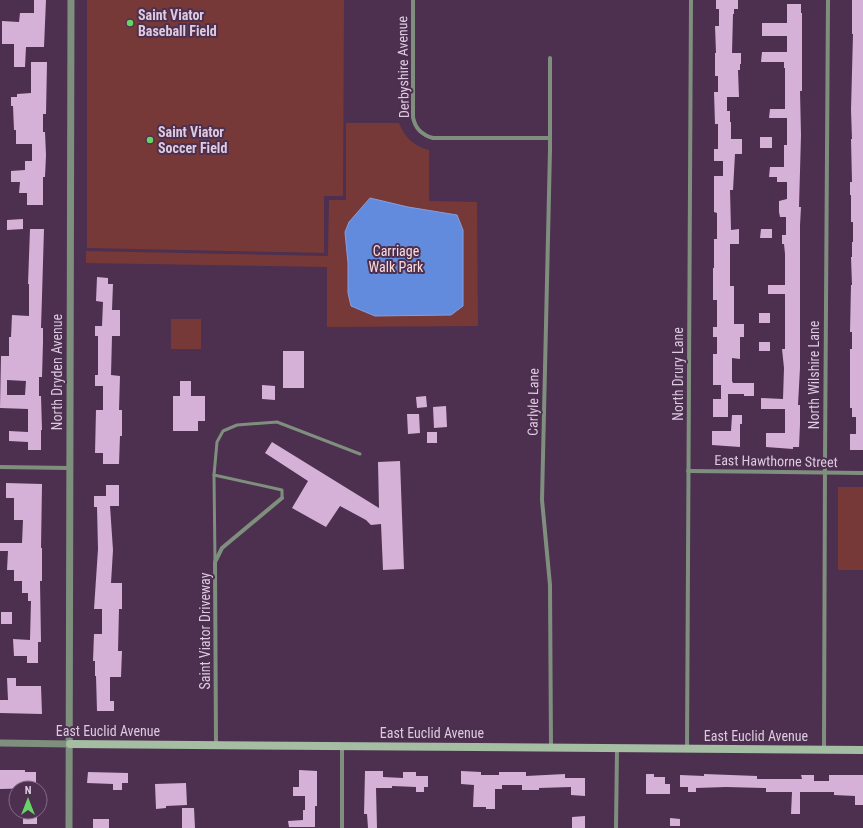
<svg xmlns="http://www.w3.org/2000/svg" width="863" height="828" viewBox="0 0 863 828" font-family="'Roboto Condensed',sans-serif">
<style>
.green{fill:#773937}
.water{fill:#628bdd;stroke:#879ede}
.building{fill:#d5b1d8;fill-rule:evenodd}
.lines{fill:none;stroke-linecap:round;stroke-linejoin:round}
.service{stroke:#7f8f7e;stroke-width:3}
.minor{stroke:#7f8f7e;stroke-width:4}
.tertiary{stroke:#7f8f7e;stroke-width:7}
.secondary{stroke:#a4bda3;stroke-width:8}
.poi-dot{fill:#68d465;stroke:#4d2f50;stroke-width:1.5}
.labels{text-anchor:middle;stroke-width:4;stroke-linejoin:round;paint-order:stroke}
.poi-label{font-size:14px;font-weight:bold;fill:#ddcbdf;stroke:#4d2f50;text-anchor:start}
.street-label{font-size:14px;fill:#ddcbdf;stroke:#4d2f50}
.park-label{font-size:14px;fill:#faddda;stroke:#4d2f50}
</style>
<rect width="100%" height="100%" fill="#4d2f50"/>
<g class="green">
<path d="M87 0H344L343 196H324V253L87 248Z"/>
<path d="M346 123H399C404 137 415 147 429 150V201L477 202 478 326 327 327V267L86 263V251L328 256 329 200H346Z"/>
<rect x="171" y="319" width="30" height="30"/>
<rect x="838" y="487" width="25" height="83"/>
</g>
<path class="water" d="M370 198 408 207 457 215 463 230V306L451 315 375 316 351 306 348 293V263L345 232 349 222Z"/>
<g class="building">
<path d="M34 0H46L44 47H26L25 67H14V44H2V21L19 22 20 13H34Z"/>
<path d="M716 0H738V9H734V14H733L732 53H741V64H740V70H738L739 97H727V111H730V122H731V139H742V154H735L733 190H730L731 230 739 229V244H730V286H734V324H744V337H740V359L732 358V381L733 383H754V396H744V394H728V417H713V399H721V385H713V354H717V337H713V327H717V300H713V268H714V239H717V213L714 212V176H723V161H714V149H718V124H715L714 92H718V76H715V53H716L715 26H719V9H716Z"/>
<path d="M852 0H863V450H850V434H856V417H852V408H850V349H852V332H850L851 285H852L851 257H852V242H853V222H851V195H850V182H852L851 139H852L851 110 853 34H852Z"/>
<path d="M787 4H801V13H802V91H800L801 135 799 207H801L800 225V368L798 405H800V424L799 447H793V449L766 447V433H785V409H761V398L783 399 784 368 782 349H785V294H768V285H785V254L784 244H782V235H786V217H780L779 212V201L787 199V182H777V177H769L770 167H784V145H787V118H769L770 109H785V68H784V62H761L762 52H787V36H762V23H787Z"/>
<path d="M31 62H47L46 114H43V132H45L46 155 45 177H43V205H27V193H19L20 182H11V171L25 170V161H32V144H16V130H14L13 106H11V97H17V94L31 93Z"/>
<rect x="760" y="137" width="12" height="11"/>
<path d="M23 219V229L7 230V220Z"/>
<path d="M30 229H44L42 296 41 328H43V342L42 377H39V396H41L42 430H41V450H28V442L9 441V431L28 432V409L0 408 1 356H9V337H11L12 315 29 316V284H28ZM7 380 26 381 25 395H7Z"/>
<path d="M761 229H772V238H760Z"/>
<path d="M97 277 108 278V284H113L112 310H120V336H112L111 375 120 376 119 410H122V436H120L119 464H103V453H95L96 410H103V386H95V375H98V336H95V326H102L103 302 96 301Z"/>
<rect x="759" y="313" width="11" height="10"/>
<rect x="759" y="342" width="11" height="9"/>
<rect x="283" y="351" width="21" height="37"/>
<path d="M180 381H191V396H205V421H198V431H173V396H180Z"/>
<path d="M262 385 275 386V400L262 399Z"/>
<path d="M426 396 427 407 417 408 416 397Z"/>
<path d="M446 406 447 427 434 428 433 407Z"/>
<path d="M407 414H419L420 433 408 434Z"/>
<path d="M732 415H742V424H740V447L712 445V431H731Z"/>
<rect x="427" y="432" width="10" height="11"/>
<path d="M272 442 379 508 378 462 400 461 404 569 383 570 381 524 371 525 366 520 340 506 326 527 292 508 308 481 265 453Z"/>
<path d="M6 483 42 484 41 548H42V581H40L41 642H38V663H27V656H14L13 639 30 640 31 601H28V593H22V581H14V570H7L8 551H0V543H22L23 520H14V498H6Z"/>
<path d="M106 485H119V506H110L113 550 111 583H122V609H119L118 651H122L121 677H110V701H114V711H97L96 676H95V661H93L94 634H102V609H94L98 549 97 507H94V496H106Z"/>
<rect x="1" y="612" width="11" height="12"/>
<path d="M7 678H16V686H41L42 714 0 713V700H8Z"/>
<path d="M0 770H25V772H36V788L0 789Z"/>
<path d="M299 770 317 771V806H315V827H289L288 821 303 820V810H305V796H293V787H299Z"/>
<path d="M365 771H383V777L403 778V772H416V776H428V787H424V792H416V787L392 786V788H376L377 828H368L367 814H364Z"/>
<path d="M461 771 481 772V775H499V772H526V776L565 774V778H585V796L571 795V787L539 788V790H522V785H502V789H495V809H486V807H473L474 785 461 784Z"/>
<path d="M88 772 128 773V783H122V790H113V784L87 783Z"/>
<path d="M646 774H654V777H665V784H670V794H646Z"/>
<path d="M704 774 757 776V779H802L801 775H814V781H829V775H863V805H855V796L834 795V792H800V814H791L792 792H766V788L726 787 696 788V792H688V787H680V775L704 776Z"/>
<path d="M186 783 187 805 166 806V808L156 809 155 784Z"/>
<path d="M182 808H194L195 828H182Z"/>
<rect x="23" y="812" width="14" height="12"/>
<path d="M585 816V828H572V817Z"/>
<path d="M670 818 680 819V826H670Z"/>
<rect x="93" y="819" width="16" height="9"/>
</g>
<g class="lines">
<g class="service">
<path d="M214 475 215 561"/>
<path d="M282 498V490L214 475 217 442 223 431 237 425 277 422 360 454"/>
</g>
<g class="minor">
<path d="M413 0V117C415 129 422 135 433 138H550"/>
<path d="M550 58V150L542 500 550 585 551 747"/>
<path d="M0 467 69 468"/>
<path d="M688 471 863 473"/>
<path d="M216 744 215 562 222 548 282 498"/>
<path d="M342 746V828"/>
<path d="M687 748 691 0"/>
<path d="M824 749 825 460 828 0"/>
<path d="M616 828 617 748"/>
</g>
<g class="tertiary">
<path d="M0 743 70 744"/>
<path d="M69 828 71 0"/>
</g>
<path class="secondary" d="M70 744 863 750"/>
</g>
<g class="poi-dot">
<circle cx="130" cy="23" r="4"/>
<circle cx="150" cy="140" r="4"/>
</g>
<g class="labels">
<g class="poi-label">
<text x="138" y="20">Saint Viator<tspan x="138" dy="16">Baseball Field</tspan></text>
<text x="158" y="137">Saint Viator<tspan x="158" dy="16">Soccer Field</tspan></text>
</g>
<g class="street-label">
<text transform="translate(403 67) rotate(-91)" y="5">Derbyshire Avenue</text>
<text transform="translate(57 372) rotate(-90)" y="5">North Dryden Avenue</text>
<text transform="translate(678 374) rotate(-90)" y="5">North Drury Lane</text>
<text transform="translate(814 375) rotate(-90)" y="5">North Wilshire Lane</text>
<text transform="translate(533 402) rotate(-89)" y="5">Carlyle Lane</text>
<text transform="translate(776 461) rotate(1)" y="5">East Hawthorne Street</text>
<text transform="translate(205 631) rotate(-90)" y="5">Saint Viator Driveway</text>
<text x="108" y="736">East Euclid Avenue</text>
<text x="432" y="738">East Euclid Avenue</text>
<text x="756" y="741">East Euclid Avenue</text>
</g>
<g class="park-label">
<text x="396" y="256">Carriage<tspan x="396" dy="16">Walk Park</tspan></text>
</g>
</g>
<g transform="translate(28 800)"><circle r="19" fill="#4d2f50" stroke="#876d89"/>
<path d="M0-3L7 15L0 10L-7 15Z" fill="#68d465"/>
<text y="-6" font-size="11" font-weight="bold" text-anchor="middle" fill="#ddcbdf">N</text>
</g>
</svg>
